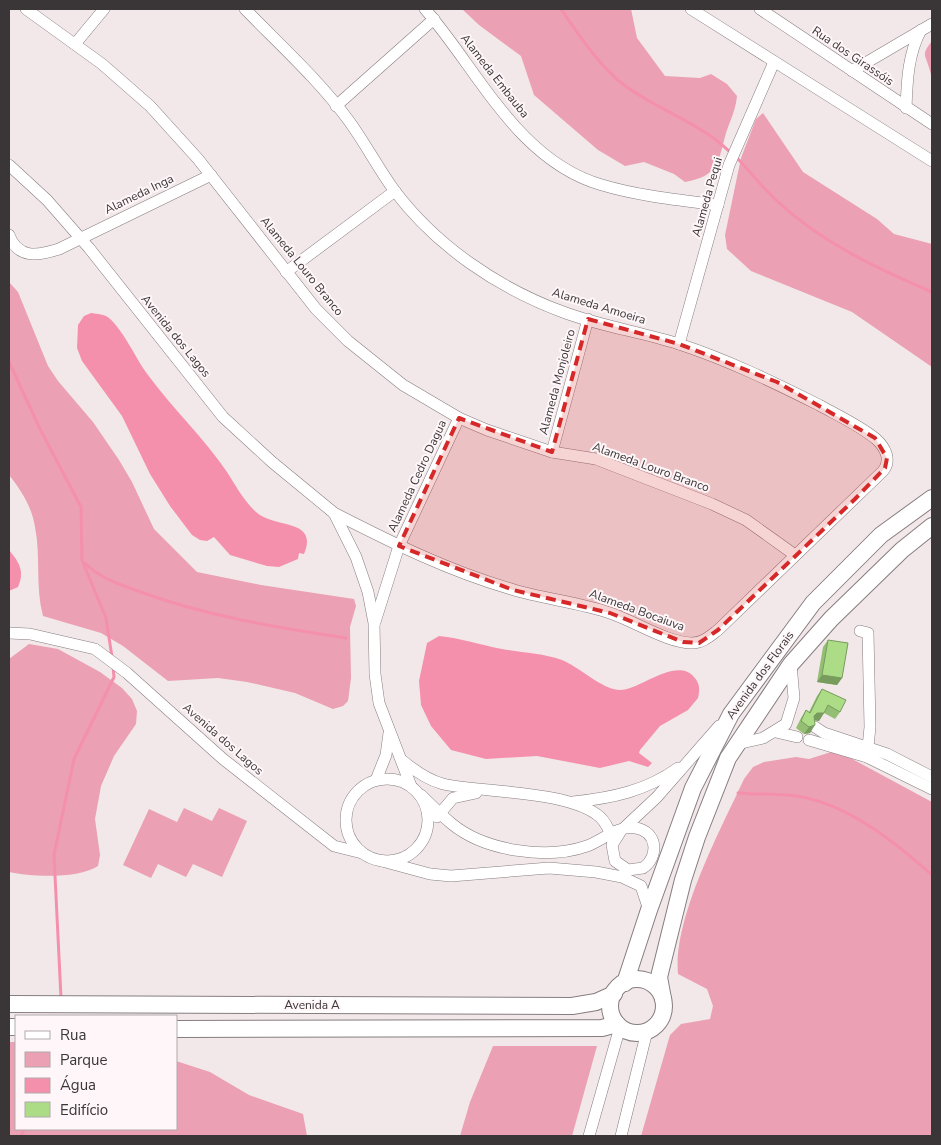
<svg xmlns="http://www.w3.org/2000/svg" width="941" height="1145" viewBox="0 0 941 1145" font-family="'Nunito Sans',sans-serif">
<style>
.green{fill:#eba0b3}
.water{fill:#f590ac}
.lines{fill:none;stroke-linecap:round;stroke-linejoin:round}
.stream{stroke:#f590ac;stroke-width:3}
.street-casing{stroke:#867d7f;stroke-width:12}
.secondary-casing{stroke:#867d7f;stroke-width:18}
.street{stroke:#fff;stroke-width:11}
.secondary{stroke:#fff;stroke-width:16}
.wall{fill:#94be73}
.shaded-wall{fill:#789b5e}
.building{fill:#acdd86;stroke:#789b5e}
.marked{fill:#d62828;fill-opacity:0.2;stroke:#d62828;stroke-width:4;stroke-dasharray:10 6;stroke-linejoin:round}
.labels{text-anchor:middle;stroke-width:4;stroke-linejoin:round;paint-order:stroke}
.street-label{font-size:12px;fill:#3a3637;stroke:#fef6f8}
</style>
<rect width="100%" height="100%" fill="#f2e8ea"/>
<g class="green">
<path d="M462 9H631L637 38 665 76 700 78 711 74 727 84 737 96C736 109 730 121 726 133 718 162 719 176 685 182L674 174 644 162 625 166 598 150 534 95 521 56 479 25Z"/>
<path d="M932 41V88C931 82 932 76 930 71 926 54 920 56 932 41Z"/>
<path d="M763 113 803 172 877 219 894 234 932 244V367L852 312 751 271 727 249 725 235 741 158 756 119Z"/>
<path d="M9 282 18 292 48 366 58 381 93 422 119 460 132 482 154 529 197 572 261 585 354 599 356 606 350 627 351 678 348 701 343 706 333 709 295 693 247 682 218 678 168 681 123 646 101 633 43 616C35 586 41 556 35 527 32 507 21 490 9 475Z"/>
<path d="M29 644 58 649 100 672 122 688 132 699 137 711 136 724 114 756 101 786 95 819 100 855 98 866C78 879 32 877 9 872V659Z"/>
<path d="M831 752 843 754 932 802V1136H641L670 1035 681 1024 710 1019 713 1006 707 989 678 974C673 918 720 831 744 779L753 767 764 762 796 757 809 759Z"/>
<path d="M184 808 212 821 219 808 247 821 222 877 193 864 186 877 158 864 151 878 123 865 149 809 177 822Z"/>
<path d="M9 1042H16V1129H176V1061L210 1072 249 1095 303 1114 307 1136H9Z"/>
<path d="M493 1046H597L572 1136H460L470 1102Z"/>
</g>
<g class="water">
<path d="M91 313C97 314 105 314 109 318 124 331 136 359 148 375 173 409 204 438 227 472 236 486 244 501 256 512 274 529 319 518 304 554L299 553 298 559 279 567 267 566 230 555 214 537 207 541 200 540 192 535 170 506 150 474 122 416 82 361 77 348 78 325 84 316Z"/>
<path d="M9 550C19 562 25 571 18 587L9 591Z"/>
<path d="M439 636C460 638 481 645 502 649 523 653 542 653 562 660 579 667 602 689 619 690 639 691 676 656 694 677 700 683 700 690 698 698L688 710 660 726 640 750 639 753 652 763 648 767 629 761 600 768 537 756 486 759 451 750 431 726 421 705 419 681 427 643Z"/>
</g>
<g class="lines">
<g class="stream">
<path d="M561 9C579 35 599 66 624 85 659 111 700 122 731 153"/>
<path d="M736 157C749 170 761 186 775 199 820 242 876 268 932 292"/>
<path d="M9 362 40 429 81 507 82 560 106 618 112 657"/>
<path d="M85 563C99 578 119 584 138 591 205 616 275 627 346 638"/>
<path d="M738 793C761 795 785 793 807 798 854 809 897 844 932 875"/>
<path d="M61 998 54 855 74 759 114 677 113 666"/>
<path d="M21 1136 24 1129"/>
</g>
<defs>
<g id="street">
<path d="M26 9 102 64 150 106 198 159 316 309 348 341 403 385 459 418 487 430 552 452 596 459 712 504 746 520 795 555"/>
<path d="M245 9C280 45 319 80 349 121 365 143 378 168 394 190 436 246 498 288 563 312 600 326 641 332 679 344 728 360 773 382 819 405 837 415 859 425 876 439 885 447 892 460 883 471L718 630C710 636 703 643 692 643 668 643 634 621 610 613 578 602 543 599 511 589 446 570 393 543 334 513"/>
<path d="M425 9C478 70 518 161 602 185 639 196 679 200 718 205"/>
<path d="M691 9 932 161"/>
<path d="M760 9 932 124"/>
<path d="M75 44 104 9"/>
<path d="M852 71 932 24"/>
<path d="M336 106 434 19"/>
<path d="M906 108C907 81 908 54 921 30"/>
<path d="M9 165 47 200 89 248 223 417 272 462 334 513 356 557 368 592 374 623 375 674 379 703 411 786"/>
<path d="M9 235C18 259 37 256 59 249L211 175"/>
<path d="M286 272 395 191"/>
<path d="M679 344 729 165 774 62"/>
<path d="M552 452 588 319"/>
<path d="M375 622 399 546 459 418"/>
<path d="M860 631 868 633 870 727 867 757"/>
<path d="M9 633 30 634 95 649 127 673 223 759 334 846 362 853"/>
<path d="M815 727 824 733 887 754 932 777"/>
<path d="M776 732 797 737"/>
<path d="M809 740 867 757 932 789"/>
<path d="M737 744 763 738 786 724 794 698 791 664"/>
<path d="M403 761C415 771 428 780 443 784 483 793 569 790 600 817 606 822 610 832 613 840"/>
<circle cx="387" cy="820" r="41"/>
<path d="M376 780 386 755 389 733"/>
<path d="M421 795C431 805 441 815 452 824 485 851 547 860 587 846 603 840 618 825 636 828 658 832 659 857 643 868L628 870 615 861 612 845 622 829"/>
<path d="M573 802C612 798 646 791 678 768"/>
<path d="M437 817 453 798 476 793"/>
<path d="M625 827 657 797 719 726"/>
<path d="M382 861 430 874 451 876 549 868 596 872 622 877 641 886 649 910"/>
<path d="M589 1136 620 1027"/>
<path d="M621 1136 647 1031"/>
</g>
<g id="secondary">
<circle cx="637" cy="1006" r="27"/>
<path d="M625 983 649 910 693 788 731 714 813 603 881 535 932 498"/>
<path d="M663 999 659 977 683 880 697 837 728 758 791 664 831 619 902 550 932 526"/>
<path d="M9 1004 572 1006 596 1002 614 994"/>
<path d="M9 1027H16"/>
<path d="M176 1029 602 1028 617 1024"/>
</g>
</defs>
<use href="#street" class="street-casing"/>
<use href="#secondary" class="secondary-casing"/>
<use href="#street" class="street"/>
<use href="#secondary" class="secondary"/>
</g>
<g class="wall">
<path d="M828 640 842 678 837 685 817 682 823 647Z"/>
<path d="M822 689 840 712 835 719 824 713 819 721 814 720 810 733 804 734 796 728 801 718 806 710 809 712 817 696Z"/>
</g>
<g class="shaded-wall">
<path d="M822 675 842 678 837 685 817 682Z"/>
<path d="M817 713H824L819 721 812 720 814 716Z"/>
<path d="M815 725 810 733 804 734 809 727Z"/>
</g>
<g class="building">
<path d="M828 640 848 643 842 678 822 675Z"/>
<path d="M822 689 846 700 840 712 828 705 824 713H817L814 716 815 725 809 727 801 721 806 710 810 713Z"/>
</g>
<path class="marked" d="M588 319 679 344 777 382 875 438 887 458 885 468 855 499 718 630 699 643 683 642 610 613 513 590 399 546 459 418 552 452Z"/>
<g class="labels">
<g class="street-label">
<text transform="translate(853 56) rotate(34)" y="4">Rua dos Girassóis</text>
<text transform="translate(495 76) rotate(52)" y="4">Alameda Embauba</text>
<text transform="translate(139 194) rotate(-26)" y="4">Alameda Inga</text>
<text transform="translate(707 197) rotate(-74)" y="4">Alameda Pequi</text>
<text transform="translate(302 266) rotate(51)" y="4">Alameda Louro Branco</text>
<text transform="translate(599 306) rotate(17)" y="4">Alameda Amoeira</text>
<text transform="translate(176 336) rotate(51)" y="4">Avenida dos Lagos</text>
<text transform="translate(557 382) rotate(-75)" y="4">Alameda Monjoleiro</text>
<text transform="translate(651 467) rotate(20)" y="4">Alameda Louro Branco</text>
<text transform="translate(417 476) rotate(-65)" y="4">Alameda Cedro Dagua</text>
<text transform="translate(637 610) rotate(20)" y="4">Alameda Bocaiuva</text>
<text transform="translate(760 675) rotate(-54)" y="4">Avenida dos Florais</text>
<text transform="translate(223 739) rotate(41)" y="4">Avenida dos Lagos</text>
<text x="312" y="1009">Avenida A</text>
</g>
</g>
<rect width="941" height="1145" fill="none" stroke="#3a3637" stroke-width="20"/>
<rect x="15" y="1015" width="162" height="115" fill="#fef6f8" stroke="#b0a9ab"/>
<rect x="25" y="1031" width="25" height="8" fill="#ffffff" stroke="#b0a9ab"/>
<text x="60" y="1040" font-size="15" fill="#3a3637">Rua</text>
<rect x="25" y="1052" width="25" height="15" fill="#eba0b3" stroke="#b0a9ab"/>
<text x="60" y="1065" font-size="15" fill="#3a3637">Parque</text>
<rect x="25" y="1078" width="25" height="15" fill="#f590ac" stroke="#b0a9ab"/>
<text x="60" y="1090" font-size="15" fill="#3a3637">Água</text>
<rect x="25" y="1102" width="25" height="15" fill="#acdd86" stroke="#b0a9ab"/>
<text x="60" y="1115" font-size="15" fill="#3a3637">Edifício</text>
</svg>
